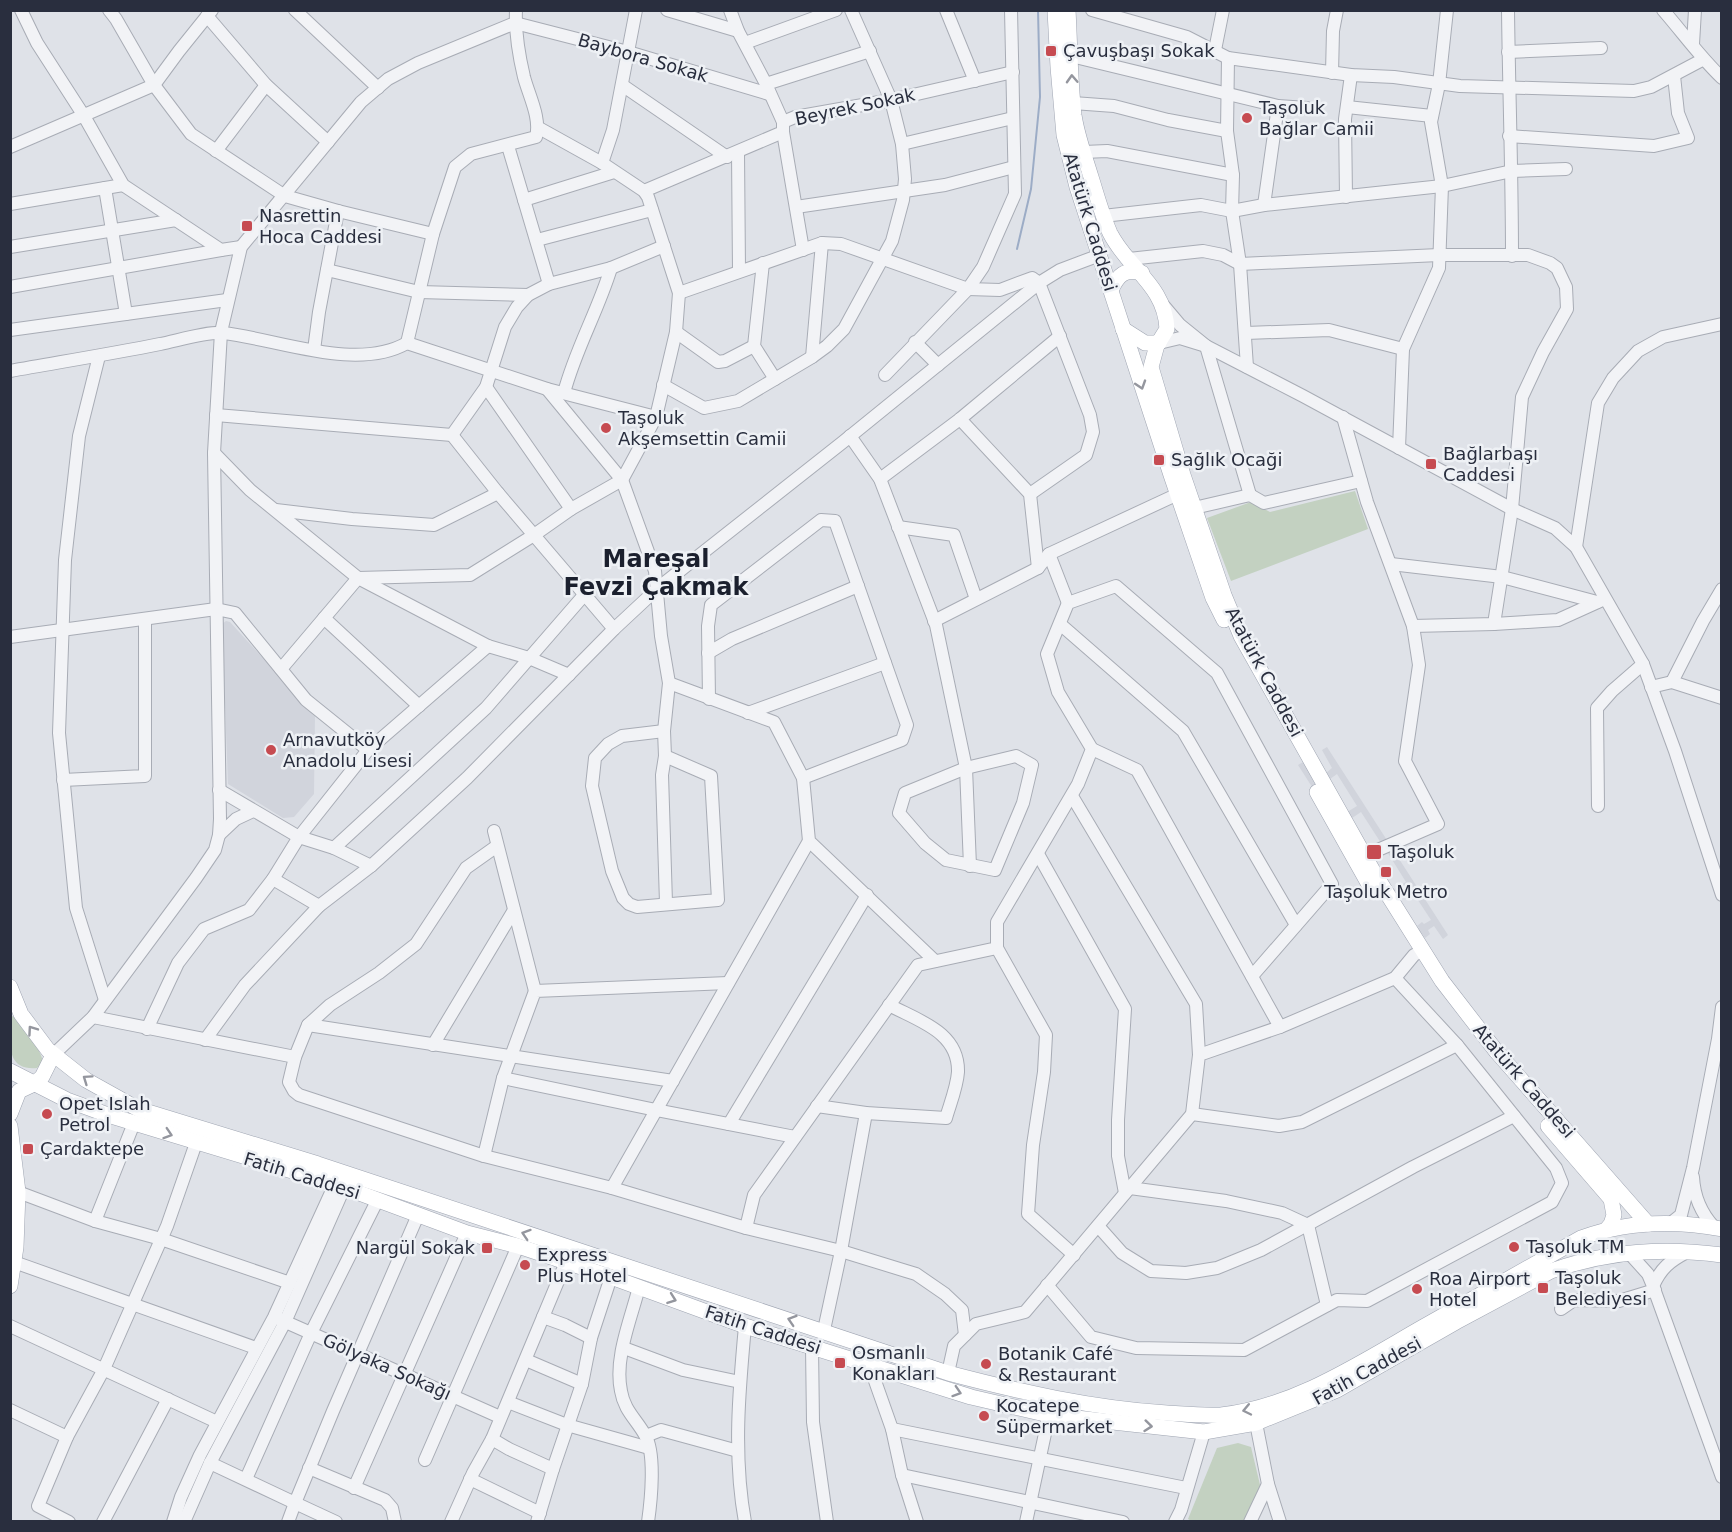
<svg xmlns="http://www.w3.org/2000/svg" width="1732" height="1532" viewBox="0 0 1732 1532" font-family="'DejaVu Sans',sans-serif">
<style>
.built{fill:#d1d4dc;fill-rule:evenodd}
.green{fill:#c3d1c1}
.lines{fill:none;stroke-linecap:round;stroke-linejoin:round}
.stream{stroke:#9cacc6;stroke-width:2}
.minor-casing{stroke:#a8acb5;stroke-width:14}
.major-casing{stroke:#9fa5b2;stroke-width:16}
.minor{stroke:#f2f3f6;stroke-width:12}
.major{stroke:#fff;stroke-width:15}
.oneway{stroke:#94969e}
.poi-dot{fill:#c64b51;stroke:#eef1f5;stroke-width:2}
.labels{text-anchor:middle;stroke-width:5;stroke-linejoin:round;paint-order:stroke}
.poi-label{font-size:18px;fill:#292e3e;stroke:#eef1f5;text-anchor:start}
.street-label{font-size:18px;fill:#292e3e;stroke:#eef1f5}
.district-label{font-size:24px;font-weight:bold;fill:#1b202e;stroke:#eef1f5}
</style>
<rect width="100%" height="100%" fill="#dfe2e8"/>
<g class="built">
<path d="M226 621 230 622 315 715 314 794 294 817 283 818 228 784 222 624Z"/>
<path d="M1327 747 1448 935 1443 939 1434 926 1428 930 1430 934 1425 938 1422 934 1417 938 1419 954 1298 765 1303 762 1326 773 1332 768 1322 750ZM1337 774 1357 806 1339 817 1330 779ZM1361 812 1381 843 1363 855 1343 824ZM1386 850 1406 882 1388 893 1375 860ZM1410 888 1431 920 1424 924 1422 922 1417 926 1419 928 1413 932 1392 899Z"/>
</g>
<g class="green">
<path d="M1355 491 1368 529 1231 581 1207 518 1251 502 1270 512Z"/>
<path d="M10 1015C22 1019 40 1049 43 1061L37 1068C3 1071 11 1038 10 1015Z"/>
<path d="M1238 1443 1251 1447 1261 1489 1244 1521 1193 1522 1188 1519 1217 1448Z"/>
</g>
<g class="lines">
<path class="stream" d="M1017 249 1031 189 1040 97 1038 10"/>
<defs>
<g id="minor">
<path d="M21 10 37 43 84 116 123 185 221 250 241 247"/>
<path d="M109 10 116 19 154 85 191 134 285 196 338 211 433 234"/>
<path d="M295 10 378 88"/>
<path d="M667 10 738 31"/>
<path d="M730 10 738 31 766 84 783 122"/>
<path d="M946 10 975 81"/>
<path d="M1092 10 1187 37 1228 58 1351 75 1394 77 1460 86 1634 91 1651 87 1702 60"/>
<path d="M1508 10C1509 92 1512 174 1512 256"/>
<path d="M1663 10C1683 33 1700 57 1722 78"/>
<path d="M207 16 266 85 328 142"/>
<path d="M745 43 836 10"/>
<path d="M1693 44 1695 10"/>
<path d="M1215 50 1223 10"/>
<path d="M1508 52 1601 48"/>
<path d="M1071 56 1278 106 1307 108"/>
<path d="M1228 58 1227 131 1233 175 1232 211 1240 264 1247 367"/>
<path d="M1332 73 1333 31 1337 10"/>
<path d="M766 84 870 51"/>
<path d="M622 85 727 157"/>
<path d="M1073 103 1114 106 1168 120 1227 131"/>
<path d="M1347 107 1432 116"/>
<path d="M783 132 803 250"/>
<path d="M1509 136 1654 146 1688 138 1678 113 1674 76"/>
<path d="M902 144 1013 118"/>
<path d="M508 146 549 284"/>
<path d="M10 147 154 85 179 51 212 10"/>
<path d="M216 151 266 85"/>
<path d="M738 152 739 271"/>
<path d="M1084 152 1107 151 1233 175"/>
<path d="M602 163 613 130 636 10"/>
<path d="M105 188 126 314"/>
<path d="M644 191 783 132V122L795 117 891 100 1013 72"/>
<path d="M1346 197 1345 119 1351 75"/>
<path d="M524 200 614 172"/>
<path d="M10 204 123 185"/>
<path d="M1264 205 1278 106"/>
<path d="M796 207 945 185 1014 167"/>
<path d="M1103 216 1201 205 1232 211 1264 205 1442 186 1512 171 1566 169"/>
<path d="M537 240 652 210"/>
<path d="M10 247 176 220"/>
<path d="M1129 259 1203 251 1223 255 1240 264 1439 255H1528L1550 263 1557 268 1566 287 1567 309 1543 352 1522 397 1512 509 1494 624"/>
<path d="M763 263 754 346 775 379"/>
<path d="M327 270 419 292 528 295"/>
<path d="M10 287 221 250"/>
<path d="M679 293 822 243 841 244 968 289 1000 290 1032 278 1039 283 1090 415 1093 432 1086 455 1030 494"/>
<path d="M1164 306 1180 325 1206 346 1250 495"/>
<path d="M10 330 227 300"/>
<path d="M676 332 718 362 725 361 754 346"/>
<path d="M1246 333 1329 330 1403 349"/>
<path d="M915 342 938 365"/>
<path d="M407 343 433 234 455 167 471 154 536 137C541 118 529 96 524 77 519 56 515 32 516 10"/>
<path d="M1159 343 1180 338 1206 346 1303 396 1512 509 1555 528 1576 547 1643 664 1675 751 1722 895"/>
<path d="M314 350 319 312 338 211"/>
<path d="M99 356 79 436 65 560 59 733 76 908 105 1000"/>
<path d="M812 357 822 243"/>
<path d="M10 371C60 362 110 354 160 344 176 341 209 331 223 333 278 339 356 372 407 343L547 389 656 417"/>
<path d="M885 375 968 289 983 267 1015 194 1011 10"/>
<path d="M663 385 704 408 738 401 812 357 827 346 844 329 892 241 903 200 905 179 902 144 891 100 851 10"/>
<path d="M486 387 571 509"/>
<path d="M547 389 622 480 655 571 661 636 669 683 664 731 665 756 662 775 666 903"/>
<path d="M564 393C575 350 598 311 611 268"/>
<path d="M216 415 452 435 486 387 505 327 517 307 528 295 549 284 611 268 664 246"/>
<path d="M1343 417 1367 502 1413 626 1419 665 1405 761 1438 824 1364 856"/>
<path d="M960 419 1030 494 1038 568"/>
<path d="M452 435 498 493 614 629"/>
<path d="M850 436 880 479 936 625 966 768 970 866"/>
<path d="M1399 448 1403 349 1439 268 1442 186 1431 122 1439 84 1447 10"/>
<path d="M214 453 250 490 358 578 488 646 529 658 569 675"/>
<path d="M880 479 960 419 1060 336"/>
<path d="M1194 508 1250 495 1264 503 1361 481"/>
<path d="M276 510 352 519 434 525 498 493"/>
<path d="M898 527 954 535 976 599"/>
<path d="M1576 547 1598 403 1613 378 1638 351 1663 337 1722 324"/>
<path d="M1049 554 1068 603"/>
<path d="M1391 564 1502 577 1597 602"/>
<path d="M324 618 419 706"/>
<path d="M934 621 1038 568 1049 554 1178 494"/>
<path d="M1060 624 1183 731 1296 925"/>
<path d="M1413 626 1494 624 1558 620 1600 601"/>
<path d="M10 637 216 609 235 613 306 700 368 750"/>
<path d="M708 653 732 639 858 586"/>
<path d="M281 669 358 578 470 575 534 535 571 509 622 480 656 417 676 332 679 293 648 197 644 191 602 163 539 128"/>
<path d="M1672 682 1703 621 1722 589"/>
<path d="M669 683 774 722 803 778 809 841 935 961"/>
<path d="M1651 687 1672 682 1722 698"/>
<path d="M709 699 708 626 711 605 821 520 835 521 907 725 902 740 803 778"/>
<path d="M748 713 885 663"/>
<path d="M664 731 622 736 608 744 595 758 592 786 612 871 623 898 629 904 637 907 718 900 711 776 665 756"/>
<path d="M1092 749 1137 770 1280 1027"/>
<path d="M1016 756 1032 765 1023 803 995 870 946 860 925 843 899 813 905 793 966 768Z"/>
<path d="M63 780 145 776V620"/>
<path d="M219 790 299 837 334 848 371 866"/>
<path d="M1072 796 1196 1004 1199 1055"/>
<path d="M1598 806 1597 708 1612 691 1643 664"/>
<path d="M494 831 535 991"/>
<path d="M219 835 236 819 253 811"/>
<path d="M497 846 466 868 416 944 379 973 330 1005 308 1025 295 1057 289 1082 294 1091 299 1095 484 1156 612 1188 746 1228 841 1251 906 1271 916 1274 945 1294 962 1310 965 1335"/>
<path d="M334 848 486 708 585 594"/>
<path d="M1038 854 1125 1009 1118 1120V1156L1125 1193"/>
<path d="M273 879 319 906"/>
<path d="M997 948 1046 1035 1044 1072 1033 1145 1028 1214 1074 1255"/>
<path d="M93 1017 295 1057"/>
<path d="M308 1025 673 1081"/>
<path d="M147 1029 178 963 204 929 249 910 273 879 299 837 368 750 488 646"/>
<path d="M205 1040 245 985 319 906 371 866 467 778 614 629 658 588 843 442 1039 283 1060 270 1100 255"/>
<path d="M433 1045 514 910"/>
<path d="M53 1055 93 1017 196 878 215 850 219 835 220 819 214 453 221 332 241 247 361 102 388 79 418 63 515 23 628 52 769 94"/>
<path d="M503 1078 656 1110 795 1137"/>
<path d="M817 1106 866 1113 946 1118C950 1104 957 1087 958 1072 959 1032 919 1021 889 1005"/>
<path d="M1192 1114 1279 1126 1302 1122 1457 1045"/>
<path d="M729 1124 867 895"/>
<path d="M484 1156 503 1078 535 991 728 983"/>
<path d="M1693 1177C1694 1196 1702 1214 1714 1227"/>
<path d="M612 1188 809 841"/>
<path d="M1130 1188 1226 1201 1282 1213 1308 1225 1327 1305"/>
<path d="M18 1192 95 1221 161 1239 290 1283"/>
<path d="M95 1221 134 1123"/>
<path d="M1671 1223 1681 1215 1693 1168 1718 1039 1722 1007"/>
<path d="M1098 1226 1122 1253 1151 1271 1186 1273 1217 1268 1261 1250 1413 1167 1514 1116"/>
<path d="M746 1228 754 1195 918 965 997 948V922L1078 784 1092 749 1058 692 1047 654 1068 603 1116 586 1217 673 1332 884 1252 976"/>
<path d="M1629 1253 1648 1274 1653 1286 1722 1477"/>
<path d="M14 1262 256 1348"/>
<path d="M1047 1285 1091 1337 1136 1348 1244 1350 1337 1300 1367 1301 1552 1202 1562 1183 1556 1168 1457 1045 1395 978"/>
<path d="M1653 1286C1661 1268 1670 1261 1687 1252"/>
<path d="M639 1287C631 1319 614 1358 621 1391 624 1410 636 1419 645 1435 656 1453 651 1501 648 1522"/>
<path d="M1561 1309 1574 1300 1619 1301 1655 1290"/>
<path d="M543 1317 565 1325 591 1338"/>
<path d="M279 1319 500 1417"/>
<path d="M10 1326 217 1422"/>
<path d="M745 1326C739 1391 733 1456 745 1522"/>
<path d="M824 1330 841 1251 866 1113"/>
<path d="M812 1347 813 1422 827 1522"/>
<path d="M624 1348 683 1370 740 1382"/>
<path d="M526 1360 582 1384"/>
<path d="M869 1364 892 1429 902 1475 917 1522"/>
<path d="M948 1373 954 1346 976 1324 1025 1312 1192 1114 1199 1055 1280 1027 1395 978 1414 955 1422 951"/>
<path d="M508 1402 567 1425 649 1448"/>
<path d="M10 1410 67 1437"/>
<path d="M1256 1423 1268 1484 1280 1522"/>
<path d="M892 1429 1186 1488"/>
<path d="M646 1436 661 1430 738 1451"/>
<path d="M492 1439 509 1449 553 1469"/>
<path d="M425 1460 518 1246"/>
<path d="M210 1463 295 1503 333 1411 418 1215"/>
<path d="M309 1468 385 1500 392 1508 395 1522"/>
<path d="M902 1475 1123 1522"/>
<path d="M246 1479 311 1333 378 1199"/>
<path d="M470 1479 540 1513"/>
<path d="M354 1488 467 1233"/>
<path d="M69 1522 38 1506 67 1437 104 1369 167 1226 196 1143"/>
<path d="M103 1522 168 1399"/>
<path d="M173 1522 181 1497 200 1455 274 1317 335 1184"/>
<path d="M184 1522 210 1463 285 1322 344 1188"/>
<path d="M288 1522 295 1503 336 1522"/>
<path d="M451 1522 473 1473 492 1439 566 1262"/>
<path d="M537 1522 553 1469 582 1384 591 1338 611 1277"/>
<path d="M1026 1522 1049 1415"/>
<path d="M1175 1522 1181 1510 1204 1432"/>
<path d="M1250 1522 1268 1484"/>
</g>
<g id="major">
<path d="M1055 10 1058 67 1064 135 1077 187 1171 475 1213 598 1224 620"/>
<path d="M1068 10C1070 45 1070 81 1074 115 1077 136 1085 157 1091 177 1097 196 1102 215 1110 233 1128 269 1165 285 1167 329L1157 345 1151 367 1183 475 1224 595 1241 636 1373 871 1442 981 1496 1051 1648 1224"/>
<path d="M1111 290C1118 275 1125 268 1142 273"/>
<path d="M1123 329 1145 343H1159"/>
<path d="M1317 792 1371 888"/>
<path d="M10 987 21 1014 48 1050 86 1080 138 1109 318 1164 948 1373C1020 1392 1092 1408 1167 1413 1184 1414 1203 1416 1221 1415 1294 1407 1360 1363 1423 1327 1476 1297 1528 1268 1581 1238 1627 1221 1674 1220 1722 1229"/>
<path d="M10 1071 67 1100 108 1115 335 1184 467 1233 518 1246 611 1277 745 1326 971 1397 1049 1415 1204 1432 1256 1423 1337 1390 1456 1322 1551 1271C1606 1251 1663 1247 1722 1255"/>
<path d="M10 1114 19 1091 34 1084 42 1077 53 1055"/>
<path d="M10 1126 18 1192 16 1247 10 1286"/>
<path d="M1548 1126 1611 1199 1614 1215 1611 1224 1607 1229"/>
</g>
</defs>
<use href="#minor" class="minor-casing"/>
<use href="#major" class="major-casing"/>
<use href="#minor" class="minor"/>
<use href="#major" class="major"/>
</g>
<defs><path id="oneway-chevron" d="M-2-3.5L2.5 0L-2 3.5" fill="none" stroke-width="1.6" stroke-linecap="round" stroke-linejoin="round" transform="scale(1.5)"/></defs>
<g class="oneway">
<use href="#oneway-chevron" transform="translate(1072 79) rotate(-93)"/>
<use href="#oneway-chevron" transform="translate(1141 385) rotate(72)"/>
<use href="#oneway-chevron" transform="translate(32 1030) rotate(-125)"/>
<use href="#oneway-chevron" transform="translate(87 1079) rotate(-145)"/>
<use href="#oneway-chevron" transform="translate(168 1134) rotate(18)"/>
<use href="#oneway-chevron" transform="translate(526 1234) rotate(-162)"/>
<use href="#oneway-chevron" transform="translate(672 1299) rotate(20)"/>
<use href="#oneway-chevron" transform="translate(792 1320) rotate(-162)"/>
<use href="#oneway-chevron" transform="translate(957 1392) rotate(18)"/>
<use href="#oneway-chevron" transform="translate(1247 1410) rotate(168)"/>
<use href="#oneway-chevron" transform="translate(1148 1426) rotate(6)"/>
</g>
<g class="poi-dot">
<rect x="1045" y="45" width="12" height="12" rx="3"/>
<circle cx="1247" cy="118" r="6"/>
<rect x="241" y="220" width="12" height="12" rx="3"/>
<circle cx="606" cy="428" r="6"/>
<rect x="1153" y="454" width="12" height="12" rx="3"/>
<rect x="1425" y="458" width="12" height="12" rx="3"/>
<circle cx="271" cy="750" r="6"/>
<rect x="1366" y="844" width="16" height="16" rx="3"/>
<rect x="1380" y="866" width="12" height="12" rx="3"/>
<circle cx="47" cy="1114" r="6"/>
<rect x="22" y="1143" width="12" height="12" rx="3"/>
<circle cx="1514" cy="1247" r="6"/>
<rect x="481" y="1242" width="12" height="12" rx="3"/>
<circle cx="525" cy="1265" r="6"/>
<rect x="1537" y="1282" width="12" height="12" rx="3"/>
<circle cx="1417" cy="1289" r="6"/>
<rect x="834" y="1357" width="12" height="12" rx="3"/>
<circle cx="986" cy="1364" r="6"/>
<circle cx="984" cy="1416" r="6"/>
</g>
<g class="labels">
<g class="poi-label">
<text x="1063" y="57">Çavuşbaşı Sokak</text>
<text x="1259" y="114">Taşoluk<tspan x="1259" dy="21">Bağlar Camii</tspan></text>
<text x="259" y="222">Nasrettin<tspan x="259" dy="21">Hoca Caddesi</tspan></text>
<text x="618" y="424">Taşoluk<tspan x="618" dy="21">Akşemsettin Camii</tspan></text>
<text x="1443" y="460">Bağlarbaşı<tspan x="1443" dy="21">Caddesi</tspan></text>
<text x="1171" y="466">Sağlık Ocaği</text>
<text x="283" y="746">Arnavutköy<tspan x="283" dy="21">Anadolu Lisesi</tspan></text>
<text x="1388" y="858">Taşoluk</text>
<text x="1386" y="898" text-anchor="middle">Taşoluk Metro</text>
<text x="59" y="1110">Opet Islah<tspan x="59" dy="21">Petrol</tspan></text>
<text x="40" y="1155">Çardaktepe</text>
<text x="1526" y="1253">Taşoluk TM</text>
<text x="475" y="1254" text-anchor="end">Nargül Sokak</text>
<text x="537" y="1261">Express<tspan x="537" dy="21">Plus Hotel</tspan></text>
<text x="1555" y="1284">Taşoluk<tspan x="1555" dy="21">Belediyesi</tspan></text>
<text x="1429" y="1285">Roa Airport<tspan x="1429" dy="21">Hotel</tspan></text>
<text x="852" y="1359">Osmanlı<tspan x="852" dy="21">Konakları</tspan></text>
<text x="998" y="1360">Botanik Café<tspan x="998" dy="21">&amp; Restaurant</tspan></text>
<text x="996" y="1412">Kocatepe<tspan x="996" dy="21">Süpermarket</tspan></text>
</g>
<g class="street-label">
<text transform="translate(643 58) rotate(16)" y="6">Baybora Sokak</text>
<text transform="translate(855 107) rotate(-12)" y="6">Beyrek Sokak</text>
<text transform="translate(1090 222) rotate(73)" y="6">Atatürk Caddesi</text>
<text transform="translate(1264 672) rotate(62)" y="6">Atatürk Caddesi</text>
<text transform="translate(1524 1081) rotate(49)" y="6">Atatürk Caddesi</text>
<text transform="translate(302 1176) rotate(17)" y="6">Fatih Caddesi</text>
<text transform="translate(763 1330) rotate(18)" y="6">Fatih Caddesi</text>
<text transform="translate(387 1367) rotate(24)" y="6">Gölyaka Sokağı</text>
<text transform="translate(1367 1371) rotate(-29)" y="6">Fatih Caddesi</text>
</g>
<g class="district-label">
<text x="656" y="567">Mareşal<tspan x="656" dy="28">Fevzi Çakmak</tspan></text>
</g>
</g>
<rect width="1732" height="1532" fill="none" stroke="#292e3e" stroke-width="24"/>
</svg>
